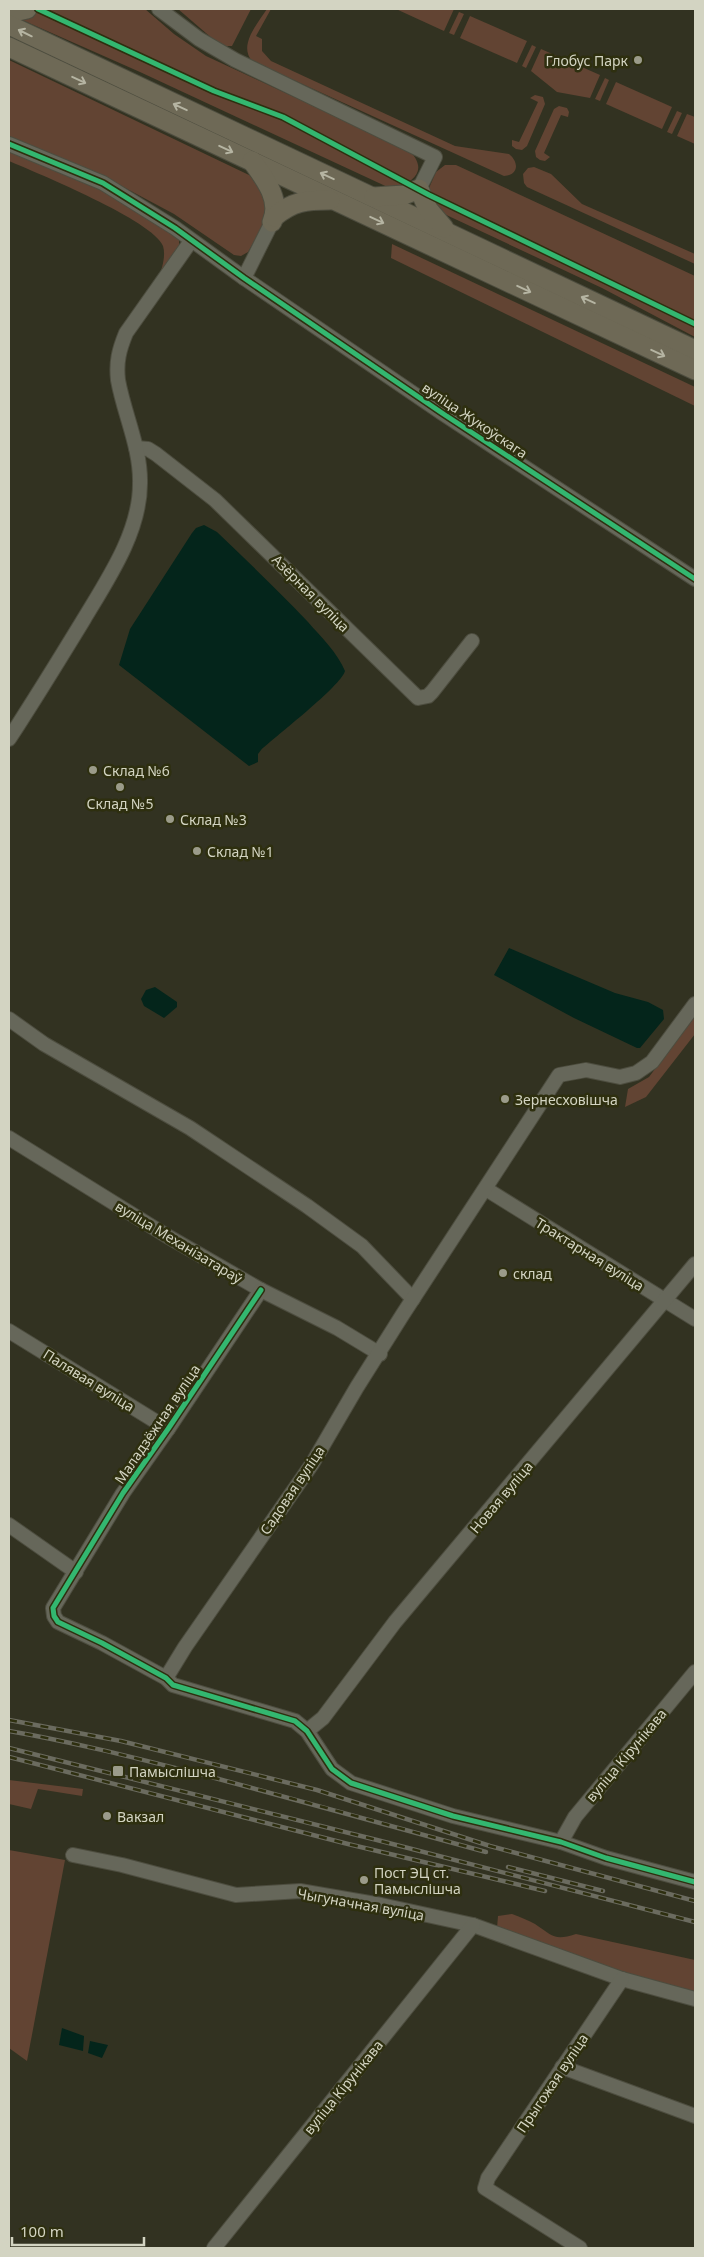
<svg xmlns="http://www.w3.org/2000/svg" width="704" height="2257" viewBox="0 0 704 2257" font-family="'Noto Sans',sans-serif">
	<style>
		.green { fill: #624433 }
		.water { fill: #04251b }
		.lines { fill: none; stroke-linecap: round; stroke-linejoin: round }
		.minor-casing { stroke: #4d4d3f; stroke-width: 16 }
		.highway-casing { stroke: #4d4d3f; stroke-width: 21 }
		.minor { stroke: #66675a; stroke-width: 14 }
		.highway { stroke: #6e6956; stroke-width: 19 }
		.rail-casing { stroke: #6b6b5f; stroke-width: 4.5 }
		.rail { stroke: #2e2f0f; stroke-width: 2.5; stroke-dasharray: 8; stroke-linecap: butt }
		.cycleway-casing { stroke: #2e2f0f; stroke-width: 8 }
		.cycleway { stroke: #33b770; stroke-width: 5 }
		.oneway { stroke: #b5b4a2 }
		.poi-dot { fill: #9b9b8a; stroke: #2e2f0f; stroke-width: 2 }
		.labels { text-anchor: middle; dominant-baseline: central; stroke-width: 5; stroke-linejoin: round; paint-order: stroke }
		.poi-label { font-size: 14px; fill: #d3d4c2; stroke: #2e2f0f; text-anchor: start }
		.street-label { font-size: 14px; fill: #d3d4c2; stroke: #2e2f0f }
	</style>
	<rect width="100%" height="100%" fill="#323221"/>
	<g class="green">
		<path d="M39,9H145L174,34L206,56L410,151C428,171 414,181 394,190L140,72L20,19L32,14Z"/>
		<polygon points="178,9 251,9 232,46 221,46"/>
		<path d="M267,9H271L256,36L262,39V51L271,61L455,146L509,154C519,162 519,175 504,176L252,61C238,45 258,23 267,9Z"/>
		<polygon points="396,9 454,9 444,31"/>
		<polygon points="459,12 464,14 454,35 449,33"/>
		<polygon points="470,16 527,41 517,63 460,38"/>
		<polygon points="532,45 536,47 526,68 522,66"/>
		<polygon points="541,49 600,75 590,98 557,92 531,71"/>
		<polygon points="9,60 249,175 259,182 265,190 268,217 248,252 241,256 234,255 174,214 114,182 9,136"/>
		<polygon points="605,78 609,80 600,101 595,99"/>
		<polygon points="616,82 672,107 662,129 606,104"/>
		<polygon points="535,95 543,97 545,104 527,146 522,150 516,149 512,146 512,140 519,142 538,102 530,98"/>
		<polygon points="559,106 567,108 569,112 568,117 561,115 544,153 550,157 545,161 540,160 536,157 535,151 554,109"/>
		<polygon points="677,111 682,113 672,134 667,132"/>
		<polygon points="687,114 695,117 695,144 677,136"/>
		<path d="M9,149L89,182L129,204L179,239V249L159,277C162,268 166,256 163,246C154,221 37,173 9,161Z"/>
		<polygon points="445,165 456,165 695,276 695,337 602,288 440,212 436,209 429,188 436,172"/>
		<polygon points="534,167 551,174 582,204 695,254 695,264 527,187 524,183 523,174 528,168"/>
		<polygon points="392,244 695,387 695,406 391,258"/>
		<polygon points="695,1016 695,1034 646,1097 625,1107 628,1089 649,1077"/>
		<polygon points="9,1780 83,1789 82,1796 38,1789 31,1809 9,1804"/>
		<polygon points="9,1850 65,1860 27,2061 9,2048"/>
		<path d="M512,1914C520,1917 528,1920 535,1924C553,1936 554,1941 576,1934L695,1960V1994L588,1964L497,1928L498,1916Z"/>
	</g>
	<g class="water">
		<path d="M204,525L217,532C248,562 279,591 308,622C321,637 337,652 345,671C341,686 276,736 261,750L258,754V762L249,766L119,665L130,629L192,533L196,528Z"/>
		<polygon points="509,948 615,993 648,1002 663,1010 664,1019 640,1048 637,1048 574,1018 494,975"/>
		<polygon points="155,987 177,1002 177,1007 164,1018 144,1006 141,999 146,990"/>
		<polygon points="62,2028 84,2036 83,2051 59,2045"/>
		<polygon points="90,2041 108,2045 102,2058 88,2053"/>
	</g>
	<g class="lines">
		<g class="minor-casing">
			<g id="minor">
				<polyline points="159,9 199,39 235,60 435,157 419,189"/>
				<polyline points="9,144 103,183 175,228 244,278 442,413 695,579"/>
				<polyline points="244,278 272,222"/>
				<polyline points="136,448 148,449 156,454 215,500 418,698 428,696 432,692 472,641"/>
				<path d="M9,739C35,699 59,660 84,619C108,579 140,532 140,484C141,448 124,414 118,380C116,362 119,350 126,333L191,241"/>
				<polyline points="9,1019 44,1044 190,1128 307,1206 362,1246 413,1299"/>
				<polyline points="9,1138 167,1236 261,1290 337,1328 380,1354"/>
				<polyline points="486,1189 695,1319"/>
				<polyline points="261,1290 168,1429 123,1493 53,1608 54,1616 58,1622 102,1643 166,1678 173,1685 295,1721 307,1731 332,1769 351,1783 453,1816 561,1842 606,1858 695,1882"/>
				<polyline points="9,1331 168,1429"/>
				<polyline points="9,1525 76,1572"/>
				<polyline points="166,1678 185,1647 312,1464 357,1387 403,1314 559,1075 586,1070 620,1077 636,1073 652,1062 695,1004"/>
				<polyline points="307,1731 323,1718 395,1622 695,1264"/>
				<polyline points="561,1842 575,1817 695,1672"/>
				<polyline points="73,1855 122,1865 236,1895 300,1891 381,1905 473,1925 622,1979 695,1999"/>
				<polyline points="562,2067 695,2116"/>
				<polyline points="214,2248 473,1925"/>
				<polyline points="580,2248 485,2188 488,2178 622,1979"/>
			</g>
		</g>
		<g class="highway-casing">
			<g id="highway">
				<polyline points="9,13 27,9"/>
				<polyline points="9,25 695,350"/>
				<polyline points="9,47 695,370"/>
				<path d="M252,161C264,178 282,200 272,222"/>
				<polyline points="374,197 404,195 419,189 428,209 444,228"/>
				<path d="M274,217C293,201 306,200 330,200"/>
			</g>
		</g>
		<use href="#minor" class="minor"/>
		<use href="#highway" class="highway"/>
		<g class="rail-casing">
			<g id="rail">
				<polyline points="9,1720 121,1741 317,1790 490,1846 695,1901"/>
				<path d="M9,1731C79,1743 147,1761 215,1778C306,1802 396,1827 486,1852"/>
				<polyline points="9,1748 377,1840 695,1922"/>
				<polyline points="9,1757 348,1844 545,1891"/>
				<polyline points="508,1867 603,1891"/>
			</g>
		</g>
		<use href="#rail" class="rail"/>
		<g class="cycleway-casing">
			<g id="cycleway">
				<polyline points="38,9 214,91 283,117 429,195 695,324"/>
				<polyline points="9,144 103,183 175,228 244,278 442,413 695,579"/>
				<polyline points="261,1290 168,1429 123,1493 53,1608 54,1616 58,1622 102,1643 166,1678 173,1685 295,1721 307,1731 332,1769 351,1783 453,1816 561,1842 606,1858 695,1882"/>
			</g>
		</g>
		<use href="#cycleway" class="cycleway"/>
	</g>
	<defs><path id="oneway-shaft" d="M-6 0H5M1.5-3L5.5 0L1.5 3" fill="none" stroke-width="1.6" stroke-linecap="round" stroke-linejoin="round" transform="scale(1.25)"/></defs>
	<g class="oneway">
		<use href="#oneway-shaft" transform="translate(25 33) rotate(-154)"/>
		<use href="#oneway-shaft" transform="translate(79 80) rotate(25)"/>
		<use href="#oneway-shaft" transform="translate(180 107) rotate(-155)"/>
		<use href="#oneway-shaft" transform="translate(226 149) rotate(25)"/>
		<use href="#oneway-shaft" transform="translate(327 176) rotate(-155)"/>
		<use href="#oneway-shaft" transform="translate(377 220) rotate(25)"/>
		<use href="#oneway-shaft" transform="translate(524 289) rotate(25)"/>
		<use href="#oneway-shaft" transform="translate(588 300) rotate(-155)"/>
		<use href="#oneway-shaft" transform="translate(658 353) rotate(25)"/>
	</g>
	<g class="poi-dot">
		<circle cx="638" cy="60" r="5"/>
		<circle cx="93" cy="770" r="5"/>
		<circle cx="120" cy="787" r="5"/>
		<circle cx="170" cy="819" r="5"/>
		<circle cx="197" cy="851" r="5"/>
		<circle cx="505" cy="1099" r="5"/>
		<circle cx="503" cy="1273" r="5"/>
		<rect x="112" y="1765" width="12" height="12" rx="2.5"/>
		<circle cx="107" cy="1816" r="5"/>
		<circle cx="364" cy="1880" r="5"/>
	</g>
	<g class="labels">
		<g class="poi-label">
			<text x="628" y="60" text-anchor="end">Глобус Парк</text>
			<text x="103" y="770">Склад №6</text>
			<text x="120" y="803" text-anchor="middle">Склад №5</text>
			<text x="180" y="819">Склад №3</text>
			<text x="207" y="851">Склад №1</text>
			<text x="515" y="1099">Зернесховішча</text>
			<text x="513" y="1273">склад</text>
			<text x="129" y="1771">Памыслішча</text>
			<text x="117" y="1816">Вакзал</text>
			<text x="374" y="1872">Пост ЭЦ ст.<tspan x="374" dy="16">Памыслішча</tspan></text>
		</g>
		<g class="street-label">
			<text transform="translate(475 420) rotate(34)">вуліца Жукоўскага</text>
			<text transform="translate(311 593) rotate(45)">Азёрная вуліца</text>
			<text transform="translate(179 1242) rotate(31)">вуліца Механізатараў</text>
			<text transform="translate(590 1254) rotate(32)">Трактарная вуліца</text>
			<text transform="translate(89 1380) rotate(32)">Палявая вуліца</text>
			<text transform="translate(157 1424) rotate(-56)">Маладзёжная вуліца</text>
			<text transform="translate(292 1490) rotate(-56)">Садовая вуліца</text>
			<text transform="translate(501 1497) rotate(-50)">Новая вуліца</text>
			<text transform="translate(626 1755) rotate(-50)">вуліца Кірунікава</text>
			<text transform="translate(361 1904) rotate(10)">Чыгуначная вуліца</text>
			<text transform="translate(552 2083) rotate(-56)">Прыгожая вуліца</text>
			<text transform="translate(343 2087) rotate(-51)">вуліца Кірунікава</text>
		</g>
	</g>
	<rect width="704" height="2257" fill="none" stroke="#d3d4c2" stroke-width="20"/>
	<path d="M12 2237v8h132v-8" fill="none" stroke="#d3d4c2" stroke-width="2.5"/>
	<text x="20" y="2237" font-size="15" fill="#d3d4c2" stroke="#2e2f0f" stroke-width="4" paint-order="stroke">100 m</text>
</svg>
